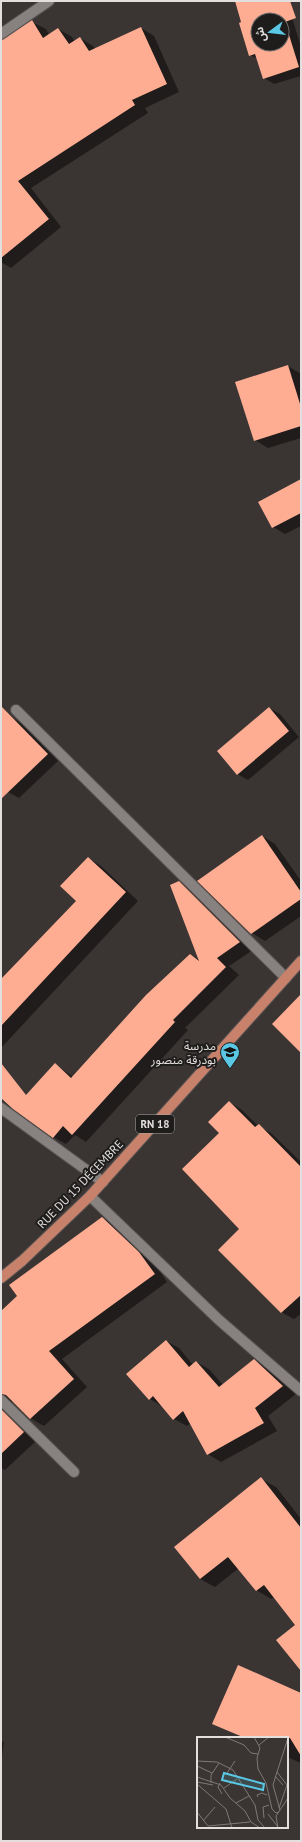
<svg xmlns="http://www.w3.org/2000/svg" width="302" height="1842" viewBox="0 0 302 1842" font-family="'PT Sans','Noto Sans Arabic',sans-serif">
	<style>
		.shadow { fill: #0007; fill-rule: evenodd }
		.building { fill: #fead93; fill-rule: evenodd }
		.lines { fill: none; stroke-linecap: round; stroke-linejoin: round }
		.minor-casing { stroke: #575352; stroke-width: 12 }
		.primary-casing { stroke: #575352; stroke-width: 12 }
		.minor { stroke: #87817f; stroke-width: 10 }
		.primary { stroke: #c8816a; stroke-width: 10 }
		.labels { text-anchor: middle; dominant-baseline: central; stroke-width: 4; stroke-linejoin: round; paint-order: stroke }
		.shield { fill: #1f1d1c; stroke: #a8a5a4; stroke-width: 1 }
		.shield-label { font-size: 11px; font-weight: bold; fill: #e2dfde }
		.poi-label { font-size: 12px; fill: #e2dfde; stroke: #1f1d1c; text-anchor: end }
		.street-label { font-size: 12px; fill: #e2dfde; stroke: #1f1d1c }
		.inset-road { fill: none; stroke: #7d7977; stroke-width: 1 }
		.view { fill: #5ac8e5; fill-opacity: 0.15; stroke: #5ac8e5; stroke-width: 2 }
		.inset-edge { fill: none; stroke: #e2dfde; stroke-width: 2 }
	</style>
	<rect width="100%" height="100%" fill="#3a3533"/>
	<g class="shadow">
		<path d="M236,1H287L301,47V76L274,84L264,78L258,59L250,55ZM258,20H282V44H258Z"/>
		<polygon points="32,22 46,29 49,35 58,29 72,37 75,42 80,38 93,46 95,49 141,28 154,36 179,92 145,108 148,113 31,188 61,227 11,268 1,262 1,41"/>
		<polygon points="288,366 301,374 301,438 268,448 255,440"/>
		<polygon points="301,480 301,526 285,534 273,527"/>
		<polygon points="269,708 280,714 299,737 248,780 237,774"/>
		<polygon points="11,717 22,724 58,761 19,798 8,792 1,784 1,727"/>
		<polygon points="262,836 275,844 301,881 301,916 265,941 252,933"/>
		<polygon points="88,858 101,866 138,901 1,1048 1,982 78,901"/>
		<polygon points="179,882 193,890 253,950 229,966 239,975 185,1028 188,1030 86,1142 75,1135 66,1144 53,1137 55,1064 73,1077 191,955 199,960"/>
		<polygon points="229,1102 242,1110 258,1126 271,1133 301,1162 301,1314 294,1319 281,1312 241,1229 220,1133"/>
		<polygon points="102,1218 116,1226 153,1261 167,1282 62,1359 87,1387 44,1426 30,1418 13,1402 10,1402 37,1440 5,1470 1,1468 1,1312"/>
		<polygon points="166,1341 179,1348 193,1365 196,1362 209,1369 223,1385 254,1360 267,1367 296,1394 268,1416 277,1431 221,1462 208,1454 191,1423 187,1426 174,1419 163,1407 150,1399"/>
		<polygon points="261,1479 276,1487 301,1519 301,1669 297,1625 274,1597 271,1599 256,1590 239,1568 215,1587 200,1579"/>
		<polygon points="301,1694 301,1763 287,1757 287,1738 243,1738 214,1723"/>
		<polygon points="1,1741 4,1742 1,1763"/>
	</g>
	<g class="building">
		<path d="M235,1H290L296,18L285,22L299,67L263,79L255,54L249,56L239,23L241,22ZM258,20H282V44H258Z"/>
		<polygon points="32,20 43,38 58,28 69,44 80,37 89,51 141,27 167,84 132,100 135,105 18,181 49,219 1,258 1,40"/>
		<polygon points="288,365 301,407 301,426 254,441 235,382"/>
		<polygon points="301,479 301,513 272,528 258,502"/>
		<polygon points="1,706 48,754 1,799"/>
		<polygon points="269,707 289,731 237,775 217,751"/>
		<polygon points="262,835 301,892 301,899 251,934 197,881"/>
		<polygon points="88,857 126,892 1,1026 1,979 76,901 60,886"/>
		<polygon points="179,881 240,942 217,958 226,967 173,1020 175,1022 72,1135 63,1126 53,1138 13,1109 1,1098 1,1063 26,1095 55,1063 71,1078 146,995 190,954 199,961 170,885"/>
		<polygon points="301,994 301,1053 272,1024"/>
		<polygon points="229,1101 255,1127 259,1124 301,1167 301,1295 281,1313 218,1250 239,1229 182,1169 219,1133 208,1122"/>
		<polygon points="102,1217 139,1252 155,1274 49,1351 74,1379 30,1419 6,1395 1,1394 1,1311 17,1296 9,1285"/>
		<polygon points="166,1340 189,1367 196,1361 219,1387 254,1359 283,1386 255,1408 264,1423 207,1455 183,1411 173,1420 153,1396 149,1400 126,1374"/>
		<polygon points="1,1409 24,1432 1,1454"/>
		<polygon points="261,1477 301,1528 301,1671 276,1640 295,1625 264,1585 256,1591 228,1557 200,1579 174,1547"/>
		<polygon points="238,1665 301,1693 301,1756 290,1738 245,1738 212,1724"/>
	</g>
	<g class="lines">
		<g class="minor-casing">
			<g id="minor">
				<polyline points="1,34 49,1"/>
				<polyline points="16,710 286,978"/>
				<polyline points="1,1108 103,1182"/>
				<polyline points="90,1196 219,1320 301,1391"/>
				<polyline points="1,1400 74,1472"/>
			</g>
		</g>
		<g class="primary-casing">
			<polyline id="primary" points="1,1278 22,1261 90,1196 301,961"/>
		</g>
		<use href="#minor" class="minor"/>
		<use href="#primary" class="primary"/>
	</g>
	<defs>
		<g id="school-pin" transform="scale(1)"><path d="M0 17L-7.5 6A9.5 9.5 0 1 1 7.5 6Z" fill="#5ac8e5" stroke="#1f1d1c"/><path d="M0-5L7-2L0 1L-7-2ZM-4 1L0 2.5L4 1V4Q0 6-4 4Z" fill="#111"/></g>
	</defs>
	<g fill-rule="evenodd">
		<use href="#school-pin" x="230" y="1052"/>
	</g>
	<g class="labels">
		<rect class="shield" x="136" y="1115" width="38" height="18" rx="3"/>
		<g class="shield-label">
			<text x="155" y="1124">RN 18</text>
		</g>
		<g class="poi-label">
			<text x="216" y="1045">مدرسة<tspan x="216" dy="14">بودرقة منصور</tspan></text>
		</g>
		<g class="street-label">
			<text transform="translate(80 1184) rotate(-46)">RUE DU 15 DÉCEMBRE</text>
		</g>
	</g>
	<g transform="translate(197 1737)">
		<rect width="91" height="91" fill="#3a3533"/>
		<path class="inset-road" d="M28,0L47,8L54,16L61,17M57,0L63,11L60,21L61,32L69,46L75,72L79,76L82,75M62,8L72,0M0,24L20,25L36,33L58,68L61,83L68,91M0,29L15,36M80,35L76,48L83,73M30,36L38,24M78,39L86,48M0,40L24,48L33,61L48,74L54,85L63,91M0,45L16,48M14,46V38L22,26M23,46L21,50L25,57M0,47L29,72L35,91M27,51L40,42M61,60L60,58L65,56L70,58M39,66L52,59M82,71L90,48L80,35L91,1M0,75L11,89L53,85M71,77L81,90M67,81L66,70L72,68M6,84L18,70M81,91L79,79L91,61"/>
		<path class="view" d="M27,36L67,47L66,53L25,43Z"/>
		<rect width="91" height="91" class="inset-edge"/>
	</g>
	<rect width="302" height="1842" fill="none" stroke="#e2dfde" stroke-width="4"/>
	<g transform="translate(270 32) rotate(255)"><circle r="19" fill="#1f1d1c" stroke="#6d6b6a"/>
	<path d="M0-3L7 15L0 10L-7 15Z" fill="#5ac8e5"/>
	<text y="-6" font-size="11" font-weight="bold" text-anchor="middle" fill="#e2dfde">ش</text>
	</g>
</svg>
